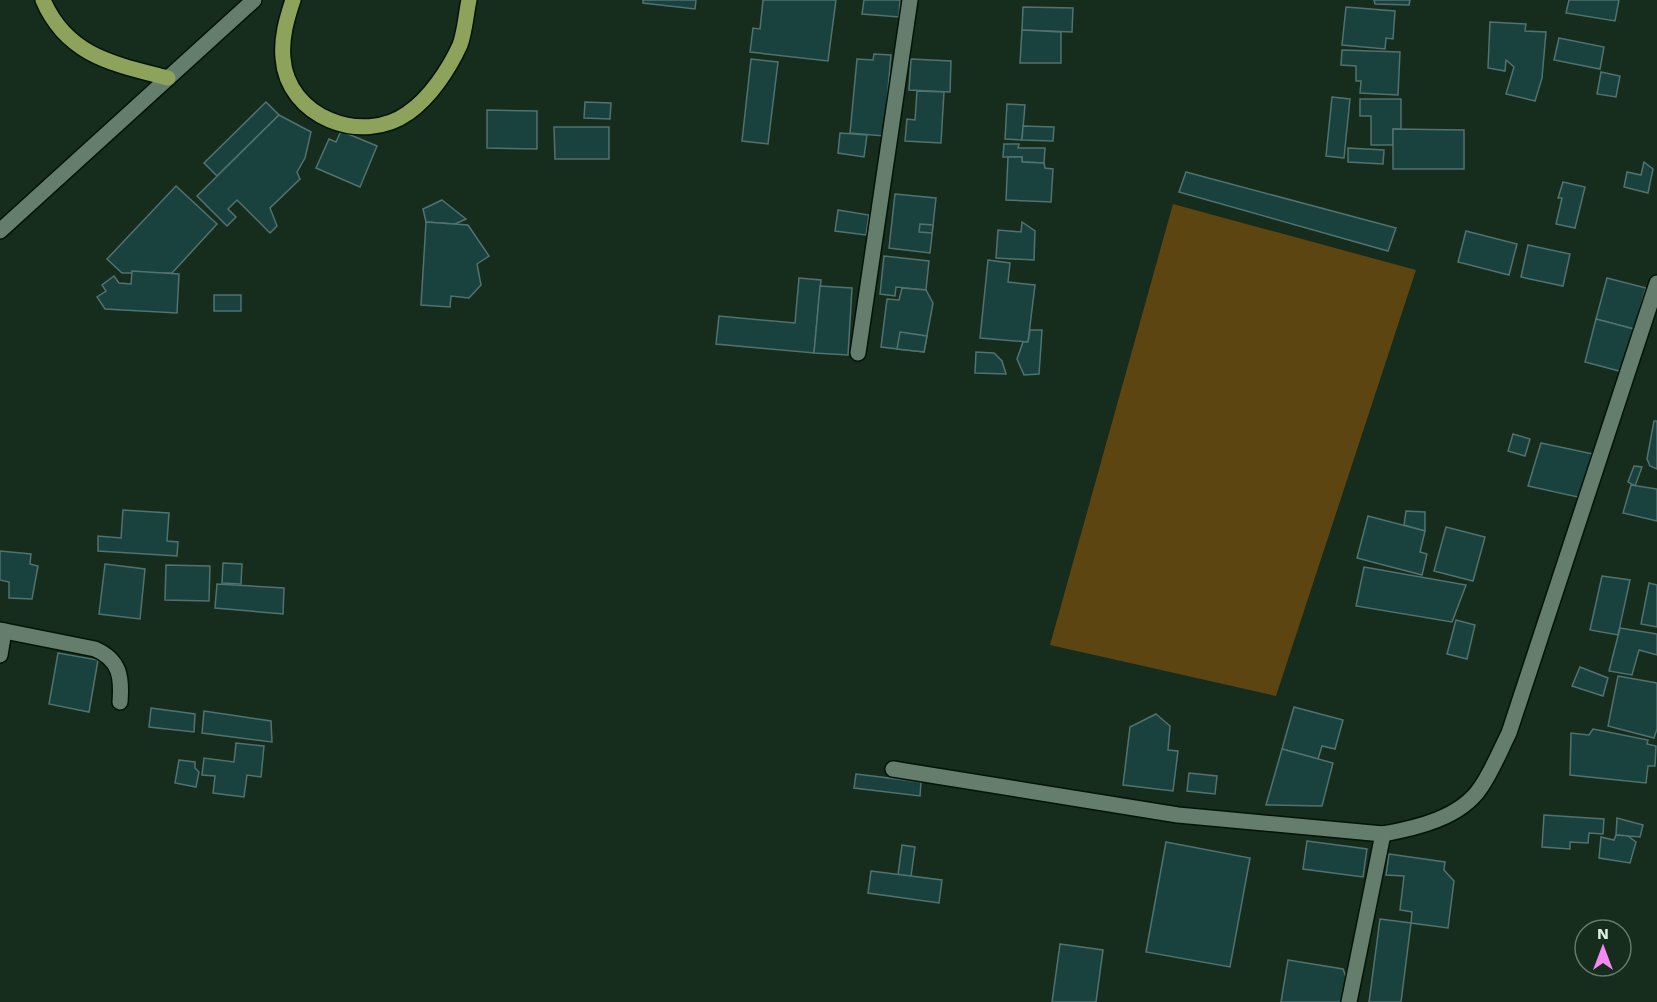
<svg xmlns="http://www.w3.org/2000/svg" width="1657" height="1002" viewBox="0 0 1657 1002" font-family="'Work Sans',sans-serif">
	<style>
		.pitch { fill: #5c4510 }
		.building { fill: #19423e; stroke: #51726f; stroke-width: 1.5 }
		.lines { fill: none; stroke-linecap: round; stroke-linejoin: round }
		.minor-casing { stroke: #021407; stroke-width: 18 }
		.secondary-casing { stroke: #021407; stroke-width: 18 }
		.primary-casing { stroke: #021407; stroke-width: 18 }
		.minor { stroke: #657d6c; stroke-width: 15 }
		.secondary { stroke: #657d6c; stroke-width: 15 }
		.primary { stroke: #8da35c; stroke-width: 15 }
	</style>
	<rect width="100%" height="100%" fill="#162c1d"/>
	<polygon class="pitch" points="1173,204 1416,270 1276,696 1050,645"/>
	<g class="building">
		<polygon points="643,0 696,0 695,9 643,3"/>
		<polygon points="763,0 836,0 828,61 750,52 753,28 760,29"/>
		<polygon points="864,0 900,0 899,17 862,14"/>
		<polygon points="1374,0 1410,0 1409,5 1375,4"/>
		<polygon points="1569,0 1619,0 1615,21 1566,13"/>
		<polygon points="1023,7 1073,8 1072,32 1022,30"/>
		<polygon points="1346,7 1395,11 1393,39 1386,38 1385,49 1342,45"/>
		<polygon points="1490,22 1526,24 1525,31 1546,32 1542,78 1535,101 1506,94 1514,67 1506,60 1505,71 1488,68"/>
		<polygon points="1022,30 1061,32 1061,63 1020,63"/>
		<polygon points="1559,38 1604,47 1600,69 1554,60"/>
		<polygon points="1342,50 1400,52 1398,95 1360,93 1361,81 1356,81 1356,66 1341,65"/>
		<polygon points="874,54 891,55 884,136 850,133 857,59 873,60"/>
		<polygon points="751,59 778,62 768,144 742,141"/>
		<polygon points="911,59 951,61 950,92 909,90"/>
		<polygon points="1601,72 1620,76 1616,97 1597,94"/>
		<polygon points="917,91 944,92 941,143 905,141 907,119 915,120"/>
		<polygon points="1332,97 1350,99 1344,158 1326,156"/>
		<polygon points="1360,99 1401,99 1401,129 1393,129 1393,145 1371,145 1371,116 1360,116"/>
		<polygon points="266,102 279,115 217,176 204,163"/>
		<polygon points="585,102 611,103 610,119 584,118"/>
		<polygon points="1007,104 1025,105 1022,140 1005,139"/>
		<polygon points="487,110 537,111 537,149 487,148"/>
		<polygon points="279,115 311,132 305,158 297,172 300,179 270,208 277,226 270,233 237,200 228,209 236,217 227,226 197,196"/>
		<polygon points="1023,126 1054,127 1053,141 1022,140"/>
		<polygon points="554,127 609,127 609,159 555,159"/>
		<polygon points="1393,129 1464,130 1464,169 1393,169"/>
		<polygon points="341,131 377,146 360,187 316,168 329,139 336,142"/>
		<polygon points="840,133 867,135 864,157 838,153"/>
		<polygon points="1004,144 1019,144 1018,148 1045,148 1044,163 1022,162 1022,157 1003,157"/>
		<polygon points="1348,148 1384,150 1383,164 1348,162"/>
		<polygon points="1008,157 1022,157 1022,162 1044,163 1045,168 1053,169 1051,202 1006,200"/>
		<polygon points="1644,162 1653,169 1648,193 1624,187 1627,172 1641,175"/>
		<polygon points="1186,172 1396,228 1388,251 1179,192"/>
		<polygon points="1563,182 1585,187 1575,228 1556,224 1562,198 1558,198"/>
		<polygon points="176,186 217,224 172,273 122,273 107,259"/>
		<polygon points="895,194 936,198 930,253 889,248"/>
		<polygon points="442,200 466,219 455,224 426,222 423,209"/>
		<polygon points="838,210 869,215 866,235 835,231"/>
		<polygon points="426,222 468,225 489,256 477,264 481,285 469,298 451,296 450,307 421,305"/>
		<polygon points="1022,222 1035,231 1034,260 996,258 998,230 1021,232"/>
		<polygon points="920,224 933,225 932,233 919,232"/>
		<polygon points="1466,231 1517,244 1509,275 1458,262"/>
		<polygon points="1528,245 1570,254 1563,286 1521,277"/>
		<polygon points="884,256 929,261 926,290 896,287 895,296 880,294"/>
		<polygon points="988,260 1010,263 1008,282 1035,285 1028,342 980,338"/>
		<polygon points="132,271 179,274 177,313 105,309 97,297 106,291 102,285 114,276 119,283 131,284"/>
		<polygon points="799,278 821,280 814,353 716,344 719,316 795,323"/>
		<polygon points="1607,278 1646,288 1634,329 1596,319"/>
		<polygon points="820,286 852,288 848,355 814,353"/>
		<polygon points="902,288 926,290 933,303 924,352 881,347 887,299 899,300"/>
		<rect x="214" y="295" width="27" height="16"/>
		<polygon points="1596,319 1634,329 1623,372 1585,362"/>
		<polygon points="1030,330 1042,330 1039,374 1024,375 1017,359 1023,342 1028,342"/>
		<polygon points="900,332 927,336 924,352 897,349"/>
		<polygon points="976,352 994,353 1002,361 1006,374 975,373"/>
		<polygon points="1654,421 1657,421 1657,469 1650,466 1647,459"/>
		<polygon points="1513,434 1530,439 1525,456 1508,451"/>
		<polygon points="1541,443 1598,455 1582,498 1528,486"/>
		<polygon points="1634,466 1642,467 1635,486 1628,482"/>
		<polygon points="1631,485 1657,489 1657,521 1623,513"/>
		<polygon points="123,510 169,513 167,541 178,542 177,556 98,551 98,536 121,538"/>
		<polygon points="1406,511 1425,512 1425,531 1404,525"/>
		<polygon points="1368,516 1425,531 1420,552 1427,554 1422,575 1357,558"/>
		<polygon points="1446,527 1485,537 1473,581 1434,571"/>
		<polygon points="0,551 31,554 30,564 38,566 32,599 9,598 9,582 0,580"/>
		<polygon points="223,563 242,564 241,584 222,583"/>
		<polygon points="105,564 145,569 140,619 99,614"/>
		<polygon points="166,565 210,566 209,601 165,600"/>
		<polygon points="1364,567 1466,585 1452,622 1356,606"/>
		<polygon points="1602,576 1630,580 1618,635 1590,630"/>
		<polygon points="1649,583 1657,585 1657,627 1641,624"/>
		<polygon points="217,584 284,588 283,614 215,608"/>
		<polygon points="1456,620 1475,625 1467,659 1447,654"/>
		<polygon points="1620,628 1657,634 1657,655 1639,650 1632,675 1609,671"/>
		<polygon points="58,653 98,660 89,712 49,704"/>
		<polygon points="1580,667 1608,678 1603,696 1572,686"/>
		<polygon points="1618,676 1657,683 1657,729 1654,738 1608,726"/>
		<polygon points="1294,707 1343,720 1335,749 1322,746 1318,759 1282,749"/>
		<polygon points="151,708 195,714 194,732 149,727"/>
		<polygon points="204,711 271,721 272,742 202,733"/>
		<polygon points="1156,714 1170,726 1168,750 1178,751 1173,791 1123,785 1130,727"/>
		<polygon points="1593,729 1648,740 1647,744 1656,746 1655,766 1648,766 1646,783 1570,775 1571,733 1589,735"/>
		<polygon points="236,743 264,746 261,777 247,775 244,797 213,793 215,776 202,775 204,758 234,762"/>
		<polygon points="1282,749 1333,763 1322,806 1266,805"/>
		<polygon points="179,760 195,762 195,768 199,772 196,787 175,783"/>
		<polygon points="1189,773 1217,776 1215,794 1187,791"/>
		<polygon points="856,774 921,782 920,796 854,788"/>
		<polygon points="1544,815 1604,819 1603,834 1589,833 1588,843 1570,842 1570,849 1542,847"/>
		<polygon points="1617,818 1643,825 1640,837 1616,835"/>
		<polygon points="1616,835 1628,836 1636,842 1630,863 1599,858 1601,837 1614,840"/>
		<polygon points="1307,841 1367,849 1363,877 1303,869"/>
		<polygon points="1166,842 1250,858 1230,967 1146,952"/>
		<polygon points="902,845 915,847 911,876 898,875"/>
		<polygon points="1389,854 1445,862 1444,870 1454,881 1448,928 1411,923 1412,912 1400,910 1404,876 1386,875"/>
		<polygon points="871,871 942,880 939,903 868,893"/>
		<polygon points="1380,919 1411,923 1401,1002 1369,1002"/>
		<polygon points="1060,944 1103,950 1096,1002 1052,1002"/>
		<polygon points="1288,960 1343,969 1348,982 1345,1002 1281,1002"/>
	</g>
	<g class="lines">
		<g class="minor-casing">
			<g id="minor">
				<polyline points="858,353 910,0"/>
				<path d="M0,630L95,649C120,660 122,677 120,702"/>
				<polyline points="0,655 4,631"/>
				<path d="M893,769L1178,815L1383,834C1416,828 1461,818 1481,787C1492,771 1500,751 1509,733L1657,283"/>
				<polyline points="1349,1002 1383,834"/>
			</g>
		</g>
		<g class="secondary-casing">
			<polyline id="secondary" points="0,231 254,0"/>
		</g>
		<g class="primary-casing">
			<g id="primary">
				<path d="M43,0C67,56 114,64 168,78"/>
				<path d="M293,0C287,18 281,38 283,58C287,117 362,146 408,113C430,98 449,69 460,45C465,31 466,14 469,0"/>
			</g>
		</g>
		<use href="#minor" class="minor"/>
		<use href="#secondary" class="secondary"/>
		<use href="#primary" class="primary"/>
	</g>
	<g transform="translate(1603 948)"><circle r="28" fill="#162c1d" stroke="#66786b" stroke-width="1.5"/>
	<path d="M0-4.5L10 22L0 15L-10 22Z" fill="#f38af2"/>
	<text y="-9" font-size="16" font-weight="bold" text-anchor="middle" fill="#deebe1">N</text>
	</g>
</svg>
